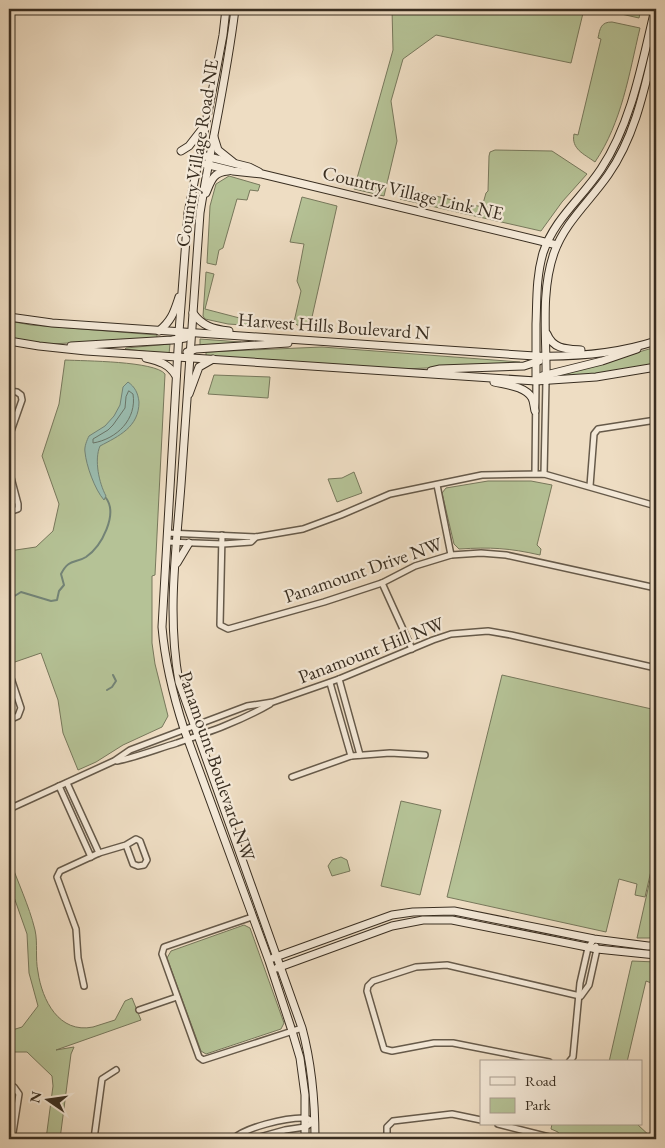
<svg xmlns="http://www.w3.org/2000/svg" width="665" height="1148" viewBox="0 0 665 1148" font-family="'EB Garamond',serif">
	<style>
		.green { fill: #b5c296; stroke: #77785c }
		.water { fill: #9abcaf; stroke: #738376 }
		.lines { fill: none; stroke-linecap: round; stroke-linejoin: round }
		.shore { stroke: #6a7568; stroke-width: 1 }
		.stream { stroke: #738376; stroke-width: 2 }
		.street-casing { stroke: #665a4a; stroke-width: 8 }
		.secondary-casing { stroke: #392e21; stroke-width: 9 }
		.street { stroke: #f4e9d8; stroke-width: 5 }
		.secondary { stroke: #f4e9d8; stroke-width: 7 }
		.labels { text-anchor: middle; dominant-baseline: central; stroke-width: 4.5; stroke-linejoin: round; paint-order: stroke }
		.street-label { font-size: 19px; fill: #392e21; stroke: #f4e9d8 }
	</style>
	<rect width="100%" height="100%" fill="#eeddc3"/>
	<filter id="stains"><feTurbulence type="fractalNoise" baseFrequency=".004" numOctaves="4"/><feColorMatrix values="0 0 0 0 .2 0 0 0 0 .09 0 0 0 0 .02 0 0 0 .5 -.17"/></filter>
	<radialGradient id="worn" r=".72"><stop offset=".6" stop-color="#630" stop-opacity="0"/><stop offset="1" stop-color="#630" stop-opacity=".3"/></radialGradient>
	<g class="green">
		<polygon points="392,9 584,9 571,63 436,35 403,59 391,101 397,141 384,196 354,189 393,50"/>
		<polygon points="599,9 641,9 639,18"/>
		<path d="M612,22L640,28C629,74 622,122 595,162C584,154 571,149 574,134L578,135L601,39L598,38C600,28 601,22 612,22Z"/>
		<polygon points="495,150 552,151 587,174 562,202 541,231 400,199 402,188 482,207 486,193 488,191 489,156 490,152"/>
		<polygon points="229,176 260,185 258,191 250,190 247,200 237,199 223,248 219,250 216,265 207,263 210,206 216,184"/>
		<polygon points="302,197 337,206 310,326 297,325 294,322 301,291 297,281 304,244 290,242"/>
		<polygon points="206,272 214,274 205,309 274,327 228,324 205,319 203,316"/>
		<polygon points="9,321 31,325 157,335 157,338 51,344 9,338"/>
		<polygon points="200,339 241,342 241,343 200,346"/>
		<polygon points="170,344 169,354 125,349 126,348"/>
		<polygon points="322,347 520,362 520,364 403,369 206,356 206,352"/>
		<polygon points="656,347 656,364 634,370 560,378 560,375"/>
		<path d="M65,360C84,361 155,361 165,374L155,575L152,576V643L155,664L168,716L162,727L123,745L96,762L78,770L63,733L58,700L41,653L12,663L9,656V551L36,547L53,531L59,504L42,456L59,404Z"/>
		<polygon points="214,375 270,377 268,398 208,394"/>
		<polygon points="354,472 362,493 337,502 328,479 342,478"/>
		<path d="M488,481H531L552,485L537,545L541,549L540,555C509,548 491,547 459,549L454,544L442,493L446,488Z"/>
		<polygon points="502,675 656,710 656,849 645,897 635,895 637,884 619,879 606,932 447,897"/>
		<polygon points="401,801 441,810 420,895 381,886"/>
		<polygon points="656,853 656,938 637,938"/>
		<path d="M9,857C17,881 29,905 35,930C38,943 35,958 38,972C42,1000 59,1034 93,1027C100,1025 108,1022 115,1020L125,1001L132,998L141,1020L56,1050L74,1047L71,1054L60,1139H46L53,1086L52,1076L27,1052H9V1031L22,1027L38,1006L29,973L27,934L9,883Z"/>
		<polygon points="341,857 347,860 350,871 332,876 328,866 332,860"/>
		<polygon points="244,925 250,928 284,1023 281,1029 206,1054 201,1051 167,958 171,951"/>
		<polygon points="632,961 656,962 656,987 654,984 646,981 627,1062 609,1062"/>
		<polygon points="552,1124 637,1124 653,1139 561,1139 558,1132 551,1129"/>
	</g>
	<path class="water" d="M128,382C135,387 138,393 139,402C139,427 119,436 100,446C94,460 99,483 106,496L104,500C95,490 86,465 85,452C84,447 87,440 89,436L105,426L114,416L120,405L123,387Z"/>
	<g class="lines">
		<path class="shore" d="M129,391L133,394C137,419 117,439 93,443V439L108,430L113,425L125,408L126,397Z"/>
		<g class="stream">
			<path d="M9,594L13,597L21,592L51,601L57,600L59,591L64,585L61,574C69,558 75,564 86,557C102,546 118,514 106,498"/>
			<polyline points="107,690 112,687 116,681 113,675"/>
		</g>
		<g class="street-casing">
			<g id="street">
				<polyline points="9,391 17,392 21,395 22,400 9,437"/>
				<polyline points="9,470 18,504 18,509 9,512"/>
				<polyline points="535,473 536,381"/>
				<polyline points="544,474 546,381"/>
				<polyline points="437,485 451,555"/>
				<polyline points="590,486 594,434 598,429 656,420"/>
				<polyline points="167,533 256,537 303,529 341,515 390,494 482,475 544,474 656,506"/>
				<polyline points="222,535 220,625 228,629 324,602 382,583 415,566 451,555 481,553 506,555 656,588"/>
				<polyline points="167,542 223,544 251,542 256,537"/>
				<polyline points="382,583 412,649"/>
				<polyline points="9,672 21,708 18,716 9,720"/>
				<polyline points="339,679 360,755"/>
				<polyline points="330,683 351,756"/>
				<path d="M117,761C137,757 157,749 177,743C209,732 241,721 270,704"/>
				<polyline points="292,777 351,756 390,753 425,755"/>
				<polyline points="67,783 99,853"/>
				<polyline points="59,786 91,857"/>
				<polyline points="9,809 114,761 130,750 247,706 273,702 339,679 433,640 451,634 488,631 511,635 656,668"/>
				<polyline points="252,917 164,947 162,954 199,1057 203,1060 302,1028"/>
				<polyline points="84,986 78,958 76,929 57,877 60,871 99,853 126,845 136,839 140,841 147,860 144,865 138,866 133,864 126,845"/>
				<polyline points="581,996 589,985 597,949 596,946"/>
				<polyline points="139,1010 177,997"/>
				<polyline points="549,1062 453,1043 434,1043 392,1051 384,1049 367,991 368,986 373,981 416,967 447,965 580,996"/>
				<polyline points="569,1062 573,1057 580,983 588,948 594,939"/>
				<polyline points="9,1087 14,1087 19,1094 12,1139"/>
				<polyline points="498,1124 549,1137 552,1139"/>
				<polyline points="94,1139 102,1079 116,1070"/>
				<path d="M233,1139C246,1127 285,1118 303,1118C307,1118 311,1120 314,1122"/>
				<polyline points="253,1139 285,1130 305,1127 314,1122"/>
				<polyline points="387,1139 387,1127 393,1121 452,1114 481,1120"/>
			</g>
		</g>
		<g class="secondary-casing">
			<g id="secondary">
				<path d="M226,9L223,35L216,72L188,213L179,332L162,627C165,662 173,695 184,729L269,961L292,1031L300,1058L305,1095V1139"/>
				<path d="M235,9C227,77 211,144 200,213C193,303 188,394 181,485C176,552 167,615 179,682L302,1028C312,1065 315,1101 315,1139"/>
				<polyline points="214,137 218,150 233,162"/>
				<polyline points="181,151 189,146 203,128"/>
				<polyline points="205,156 249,167 259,172"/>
				<polyline points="205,164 233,171 262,174 557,245"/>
				<path d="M206,193C211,181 213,172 228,171"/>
				<path d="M193,313C202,326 213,329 229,331"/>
				<path d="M9,317L52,323L535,356C575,357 619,353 656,341"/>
				<path d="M159,331C172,320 174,312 179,297"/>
				<path d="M547,334C553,349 566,349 581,350"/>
				<polyline points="9,341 39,346 86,351 536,381 596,377 656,367"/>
				<polyline points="71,346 172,340 185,338 191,333"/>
				<polyline points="187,352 196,349 288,343"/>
				<path d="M146,358C159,361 169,364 176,376"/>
				<polyline points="431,371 440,369 524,366 539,361"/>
				<polyline points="542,376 602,361 637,349"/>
				<path d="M536,381C536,362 536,343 536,324C537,300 536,277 543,253C554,219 582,198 601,169C632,122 642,63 655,9"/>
				<path d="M546,381C547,339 540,293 554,253C565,222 590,201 608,175C636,135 645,86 656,40"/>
				<path d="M494,382C506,385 525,386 532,398C534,402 534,407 535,411"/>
				<polyline points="189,394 199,367 213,359"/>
				<polyline points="177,563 189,543"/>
				<polyline points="273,958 392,915 413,912 454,911 594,939 648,946 656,946"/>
				<polyline points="277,968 392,926 423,920 452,920 597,949 656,955"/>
			</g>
		</g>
		<use href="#street" class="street"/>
		<use href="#secondary" class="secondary"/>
	</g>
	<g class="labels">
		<g class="street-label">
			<text transform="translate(197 153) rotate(-81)">Country Village Road NE</text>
			<text transform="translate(413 193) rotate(13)">Country Village Link NE</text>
			<text transform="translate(334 326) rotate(4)">Harvest Hills Boulevard N</text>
			<text transform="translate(363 570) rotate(-19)">Panamount Drive NW</text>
			<text transform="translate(371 650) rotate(-21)">Panamount Hill NW</text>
			<text transform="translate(217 766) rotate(71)">Panamount Boulevard NW</text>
		</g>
	</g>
	<rect width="665" height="1148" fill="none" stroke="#eeddc3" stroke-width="30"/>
	<rect x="10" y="10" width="645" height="1128" fill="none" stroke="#392e21" stroke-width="2.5"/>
	<rect x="15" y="15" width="635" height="1118" fill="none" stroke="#392e21"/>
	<rect x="480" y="1060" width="162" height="65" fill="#f4e9d8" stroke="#a99e8f"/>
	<rect x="490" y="1077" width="25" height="8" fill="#f4e9d8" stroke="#a99e8f"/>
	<text x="525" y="1086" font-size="15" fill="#392e21">Road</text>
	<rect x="490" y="1098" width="25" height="15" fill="#b5c296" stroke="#a99e8f"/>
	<text x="525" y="1110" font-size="15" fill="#392e21">Park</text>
	<g transform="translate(48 1100) rotate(283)" stroke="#f4e9d8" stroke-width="4" paint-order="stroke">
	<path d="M0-4L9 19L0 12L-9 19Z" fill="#392e21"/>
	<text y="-8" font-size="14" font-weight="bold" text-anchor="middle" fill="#392e21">N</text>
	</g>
	<rect width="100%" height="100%" filter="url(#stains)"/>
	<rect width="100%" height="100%" fill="url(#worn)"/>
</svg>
